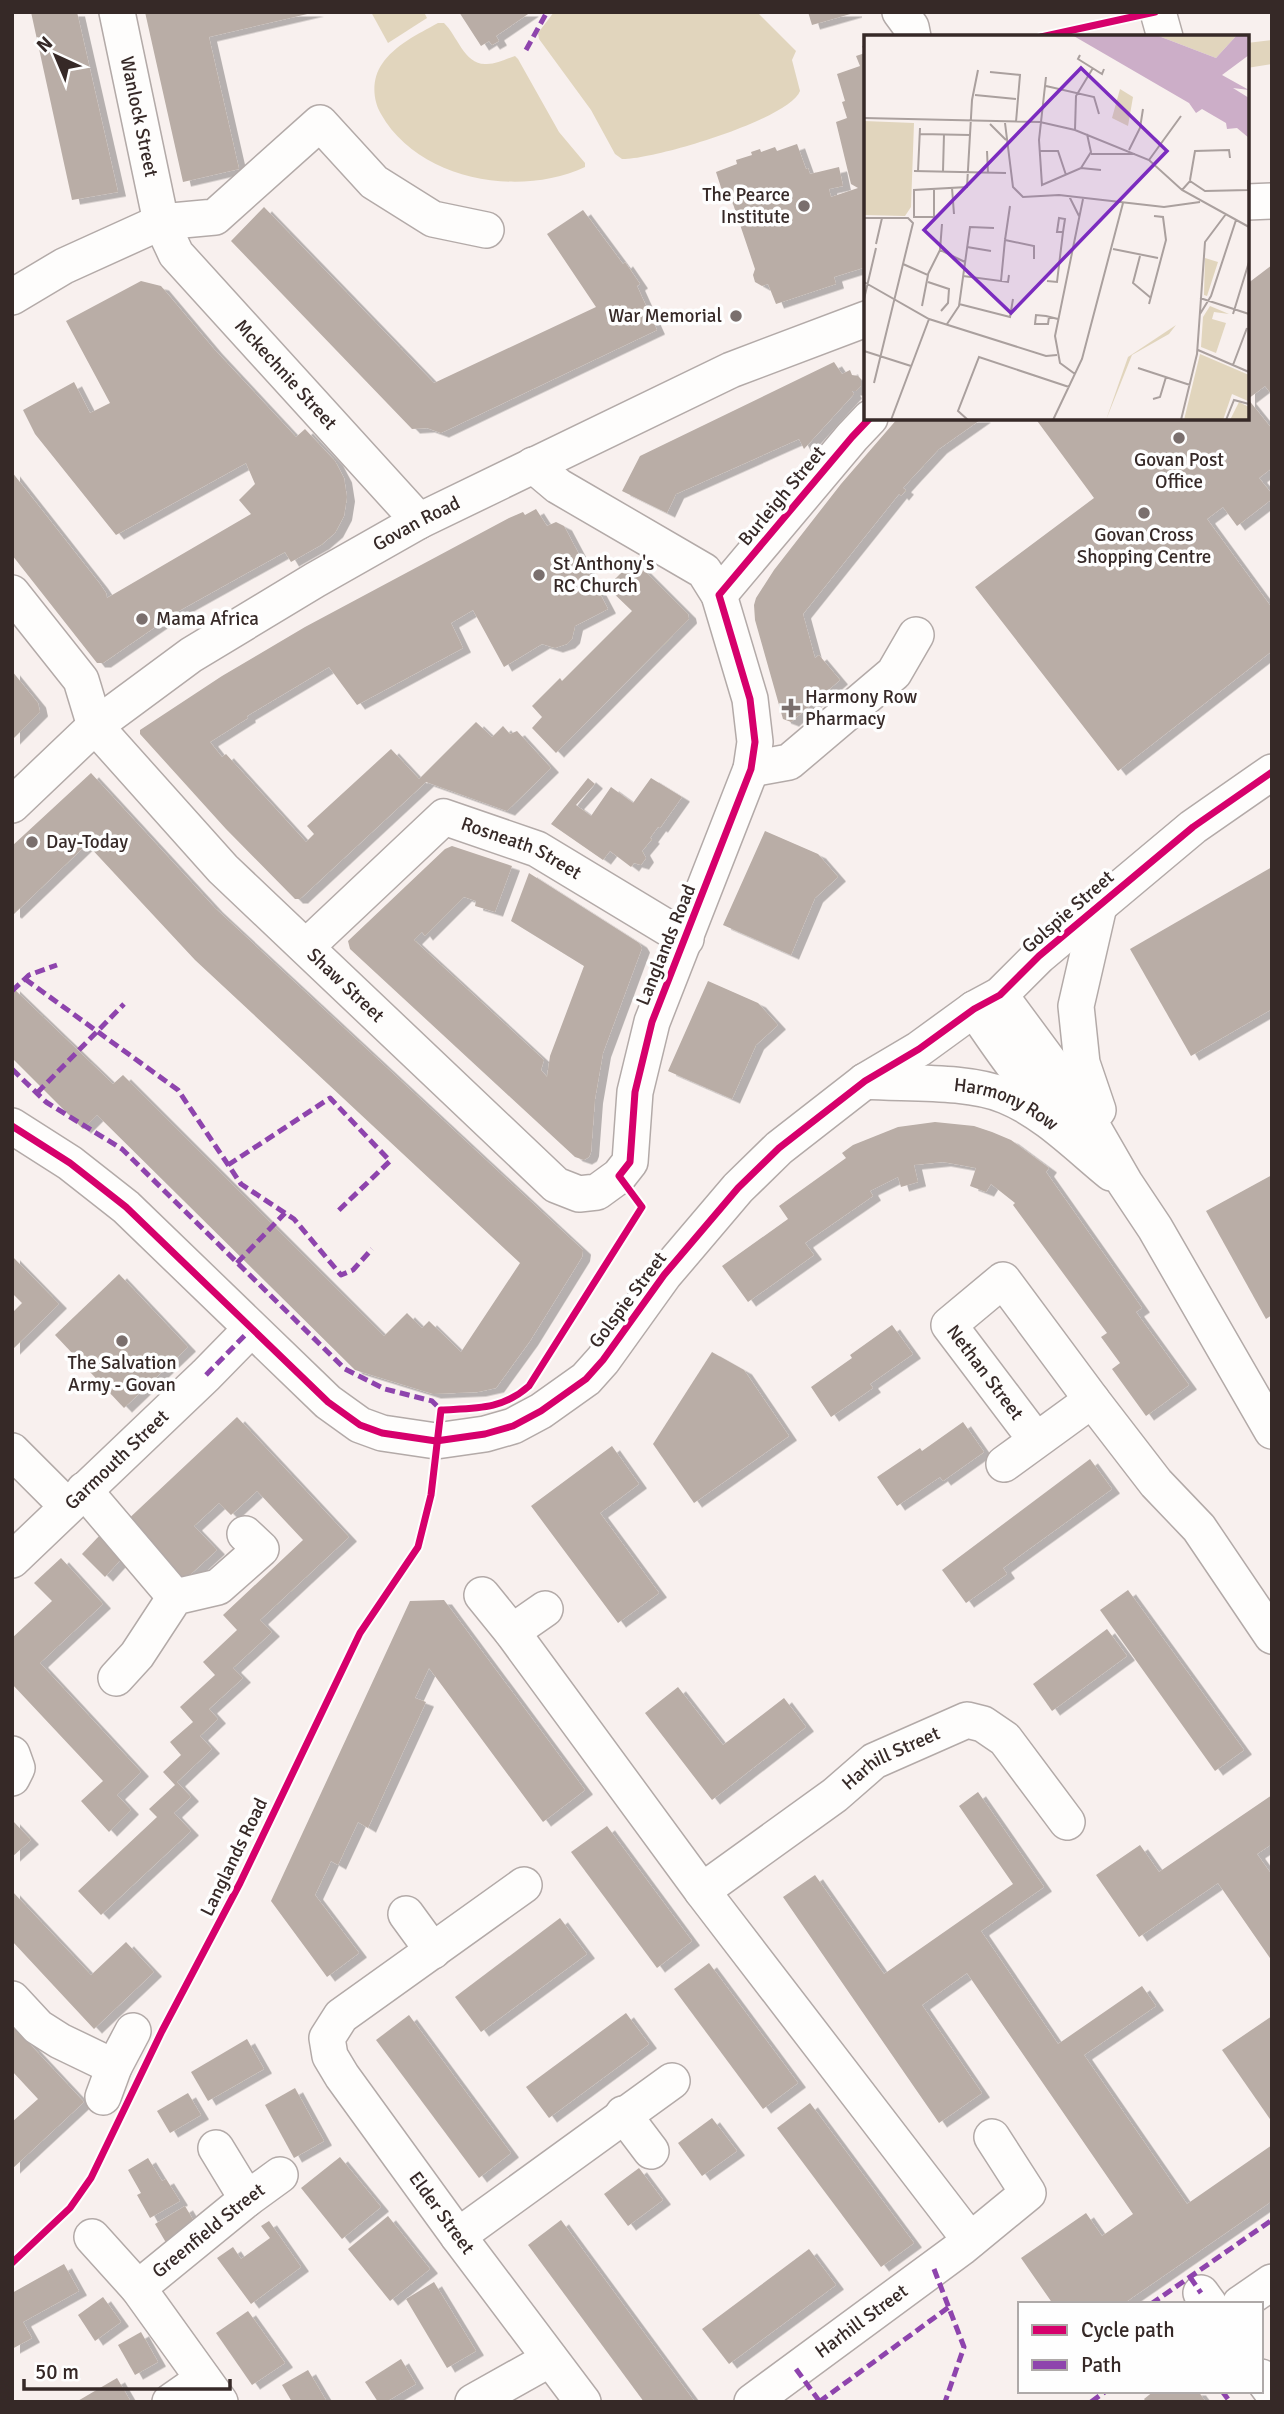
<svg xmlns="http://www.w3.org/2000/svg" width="1284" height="2414" viewBox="0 0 1284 2414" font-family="Signika,sans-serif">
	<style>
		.green { fill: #e1d5bd }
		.building { fill: #b9ada6; filter: url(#shadow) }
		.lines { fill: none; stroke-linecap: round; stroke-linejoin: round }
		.minor-casing { stroke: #b3aaa8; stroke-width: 38 }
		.minor { stroke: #fefdfc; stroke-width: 35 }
		.quiet { stroke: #8e44ad; stroke-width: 5; stroke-dasharray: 10 5; stroke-linecap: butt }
		.cycleway-casing { stroke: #fefefe; stroke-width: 11 }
		.cycleway { stroke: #d6006c; stroke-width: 7 }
		.poi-dot { fill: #7a6f6d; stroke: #fefefe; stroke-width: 2.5 }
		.labels { text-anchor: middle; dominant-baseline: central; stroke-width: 7; stroke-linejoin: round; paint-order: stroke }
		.street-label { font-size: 19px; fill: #362927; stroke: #fefefe }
		.poi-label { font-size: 19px; fill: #362927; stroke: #fefefe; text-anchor: start }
		.inset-road { fill: none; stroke: #aaa09e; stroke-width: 2 }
		.view { fill: #7b2cbf; fill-opacity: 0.15; stroke: #7b2cbf; stroke-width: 3.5 }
		.inset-edge { fill: none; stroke: #362927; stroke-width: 3.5 }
	</style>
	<defs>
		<filter id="shadow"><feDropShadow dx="8" dy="4.5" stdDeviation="0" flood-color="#0004"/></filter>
	</defs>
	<rect width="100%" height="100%" fill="#f8f0ee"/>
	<g class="green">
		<polygon points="371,12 424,12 427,18 388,43"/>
		<path d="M554,12H757L796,51L792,60L800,91C790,119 653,160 622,159L615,154L591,110L539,39L538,33Z"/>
		<path d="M438,23H444C457,35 465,66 487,64C496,64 506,59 515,56L518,59L559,132L585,163V167C519,198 418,180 381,114C372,99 372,78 382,64C395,45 418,34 438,23Z"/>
		<polygon points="1272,40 1272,64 1247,68 1247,43"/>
	</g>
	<g class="building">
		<polygon points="31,12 77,12 118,192 72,200"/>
		<polygon points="145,12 316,12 209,37 239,169 183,182"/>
		<polygon points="459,12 531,12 496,36 499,41 492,45 489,41 481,46"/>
		<polygon points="808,12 854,12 854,13 812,25"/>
		<polygon points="866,45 866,267 834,277 836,284 776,304 768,284 762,286 755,282 753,275 755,269 731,198 725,200 716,172 737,164 736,160 752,155 751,152 760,149 761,152 775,147 777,151 797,144 806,169 808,168 810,174 839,167 843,186 829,189 831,197 858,188 851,184 836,122 847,118 842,102 845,101 837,74 860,66 856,56 865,53 862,46"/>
		<polygon points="264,207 434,383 596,307 547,234 583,210 623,264 625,262 640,284 637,286 657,330 441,433 427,428 412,429 231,241"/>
		<polygon points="1272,265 1272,395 1265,386 1248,399 1272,429 1272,468 1259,478 1272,494 1272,499 1237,526 1223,507 1207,519 1272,608 1272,651 1118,771 975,587 1094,498 1035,418 1247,418 1247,284"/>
		<polygon points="141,281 161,286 214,349 296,437 305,429 335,461 344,478 347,497 344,516 335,533 321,545 291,562 285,552 177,612 103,663 97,663 12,555 12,472 100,584 106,593 107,598 251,514 239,500 255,484 246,463 116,535 35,434 23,410 74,382 90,413 110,403 66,321"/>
		<polygon points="834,362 842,374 850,370 852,375 858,376 861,379 861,386 856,391 852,391 854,394 804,449 799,439 676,494 667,513 622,491 640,456"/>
		<polygon points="898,418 983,418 939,449 912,478 903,488 906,490 901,496 899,494 803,614 815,658 819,655 840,680 791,722 783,719 755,620 754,605 756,598 774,570 841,484"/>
		<polygon points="536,509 547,526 556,522 564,526 608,609 575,626 572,639 567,644 555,648 542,644 504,667 473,610 451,623 463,648 357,705 329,667 247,716 248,718 210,742 222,757 226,754 306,842 314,834 307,826 391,749 419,779 476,722 492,737 503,726 510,734 517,731 551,768 507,811 426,782 300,899 295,899 226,829 140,734 140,730 222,676 305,627 509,518 523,512 525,515"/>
		<polygon points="634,560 688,614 689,619 556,753 532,728 542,717 532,706 560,678 562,681 632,611 607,587"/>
		<polygon points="12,671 38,703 40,712 12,740"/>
		<polygon points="91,773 215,908 583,1250 582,1257 530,1341 496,1388 478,1392 433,1394 355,1370 97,1115 83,1129 12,1058 12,987 113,1084 123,1075 384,1336 407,1313 422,1328 429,1321 461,1352 520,1263 195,960 87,844 14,914 12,913 12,846"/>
		<polygon points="588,778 595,784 576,805 591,816 611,787 633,803 651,778 682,797 660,828 658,827 650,838 652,839 642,851 646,858 641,865 634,863 631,867 610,851 603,860 551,824"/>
		<polygon points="765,831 818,854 838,877 815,898 791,955 723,925"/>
		<polygon points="452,846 512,866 495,912 475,906 476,901 464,897 425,936 422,932 414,940 544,1060 541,1070 547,1077 550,1056 584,966 511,921 529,873 639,943 642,948 603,1053 595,1099 591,1152 589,1157 584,1160 575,1157 350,949 348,941 445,849"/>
		<polygon points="1272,867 1272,1009 1191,1056 1130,949"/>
		<polygon points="708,981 758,1003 778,1025 756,1045 732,1099 668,1071"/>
		<polygon points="935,1122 974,1126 992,1132 1011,1140 1049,1168 1046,1172 1142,1308 1136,1312 1189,1385 1146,1416 1112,1369 1120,1363 1101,1337 1107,1333 1013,1205 1015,1203 991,1184 986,1192 970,1186 976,1168 960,1165 943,1162 914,1165 918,1182 901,1187 898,1177 870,1191 873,1196 805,1243 814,1255 748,1302 722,1266 788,1219 779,1206 846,1158 842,1153 853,1145 898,1127"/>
		<polygon points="1272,1175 1272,1315 1266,1319 1206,1211"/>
		<polygon points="12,1256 59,1304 12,1350 12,1313 22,1303 12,1293"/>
		<polygon points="119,1274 188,1347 124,1408 55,1335"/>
		<polygon points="892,1325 913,1354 870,1384 873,1388 831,1417 811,1387 852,1358 850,1355"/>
		<polygon points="712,1352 744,1370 789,1436 694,1503 653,1444"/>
		<polygon points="237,1417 349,1537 260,1620 272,1632 233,1668 243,1678 209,1709 218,1719 200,1736 212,1749 177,1782 191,1797 174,1813 191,1831 101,1915 78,1891 157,1817 149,1809 175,1785 163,1772 181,1755 170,1742 193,1722 180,1707 215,1675 203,1662 237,1630 223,1615 303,1540 257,1491 231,1515 219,1503 194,1526 217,1550 180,1584 123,1524"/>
		<polygon points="963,1422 984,1452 943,1481 940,1477 897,1506 877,1477 920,1448 922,1451"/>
		<polygon points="612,1446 639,1484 600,1513 659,1593 618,1623 531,1506"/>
		<polygon points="1090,1459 1112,1489 1003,1568 1007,1574 966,1603 942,1570"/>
		<polygon points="100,1535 123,1557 105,1577 82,1554"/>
		<polygon points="61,1558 103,1604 40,1663 141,1772 117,1795 131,1810 109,1832 81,1801 103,1781 12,1684 12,1638 52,1601 34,1583"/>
		<polygon points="1128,1590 1244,1750 1215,1771 1100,1610"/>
		<polygon points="444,1600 585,1790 543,1822 429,1668 415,1698 426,1702 368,1828 358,1822 338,1865 331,1861 315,1895 359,1953 327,1977 271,1901 410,1601"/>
		<polygon points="1107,1629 1127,1656 1052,1711 1033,1684"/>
		<polygon points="678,1687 723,1745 784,1698 806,1727 712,1800 645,1713"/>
		<polygon points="978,1792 1044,1887 981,1931 1058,2044 1142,1986 1156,2006 1084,2055 1187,2204 1272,2145 1272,2201 1123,2304 1053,2304 1021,2258 1086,2213 1102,2236 1133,2214 967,1973 922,2005 982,2093 939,2123 783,1897 815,1875 884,1974 1013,1884 959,1806"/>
		<polygon points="1272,1795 1272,1844 1257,1854 1272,1875 1272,1961 1218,1883 1139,1937 1096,1875 1140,1845 1159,1872"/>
		<polygon points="12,1820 31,1840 12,1857"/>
		<polygon points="607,1826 692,1941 657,1968 571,1852"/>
		<polygon points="12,1891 91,1975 126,1942 154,1972 94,2029 12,1941"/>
		<polygon points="560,1918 587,1954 481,2032 455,1997"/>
		<polygon points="709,1963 798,2083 763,2109 674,1989"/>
		<polygon points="626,2013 649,2044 549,2118 526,2087"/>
		<polygon points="409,2015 511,2153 479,2178 376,2040"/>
		<polygon points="1272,2016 1272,2122 1222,2050"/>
		<polygon points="12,2025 84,2102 12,2169 12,2122 38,2099 12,2071"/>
		<polygon points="247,2039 264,2069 208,2101 191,2072"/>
		<polygon points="295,2088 324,2141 294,2158 265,2105"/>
		<polygon points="188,2093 201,2115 170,2133 157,2111"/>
		<polygon points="810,2103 914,2243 881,2267 777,2128"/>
		<polygon points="712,2118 737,2151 702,2176 678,2143"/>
		<polygon points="340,2157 381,2207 342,2239 301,2188"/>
		<polygon points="148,2158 162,2181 166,2179 180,2201 150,2218 137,2195 141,2193 128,2170"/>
		<polygon points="639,2168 663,2200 628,2226 604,2194"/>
		<polygon points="185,2206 198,2228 168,2246 155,2224"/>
		<polygon points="388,2216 430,2269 390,2301 348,2249"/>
		<polygon points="561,2220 695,2402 644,2402 528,2245"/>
		<polygon points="269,2221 301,2267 251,2304 217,2258 233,2247 241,2259 270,2238 261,2226"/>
		<polygon points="809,2249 836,2285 729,2364 702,2329"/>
		<polygon points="64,2264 79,2291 23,2322 32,2338 12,2349 12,2293"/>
		<polygon points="434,2282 476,2351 447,2368 406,2299"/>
		<polygon points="103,2297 121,2322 95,2341 78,2315"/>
		<polygon points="248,2311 285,2363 252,2385 216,2333"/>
		<polygon points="141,2332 158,2362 135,2375 118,2345"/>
		<polygon points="401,2359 416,2384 386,2402 378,2402 365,2382"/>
		<polygon points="308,2370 327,2402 292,2402 282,2385"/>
		<polygon points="117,2378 131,2402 76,2402"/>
		<polygon points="1154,2391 1198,2391 1206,2402 1146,2402 1144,2399"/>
	</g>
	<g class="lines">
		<g class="minor-casing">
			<g id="minor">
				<path id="s1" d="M117,12L161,222L176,254L419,521"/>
				<polyline points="900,12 911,27 913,37"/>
				<polyline points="1158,12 1165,37"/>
				<polyline points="1247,202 1272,201"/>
				<polyline points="12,297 64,266 161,222 215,217 320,123 374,182 433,219 486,230"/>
				<path id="s2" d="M12,593L81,680L95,726L223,869L556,1185L579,1194L597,1192L619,1176L630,1162L635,1092L652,1022L751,769L755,742L750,699L719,595L704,571L558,486L533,465"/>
				<polyline points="719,595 852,437 870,418"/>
				<polyline points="751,769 789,762 894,673 916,635"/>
				<path id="s3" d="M12,805L95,726L191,655L315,580L419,521L731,370L866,319"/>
				<path id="s4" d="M306,947L444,817L537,849L686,939"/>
				<polyline points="1000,995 1076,1098 1125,1183 1155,1228 1272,1431"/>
				<path d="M974,1009C999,1046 1024,1083 1056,1114"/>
				<path id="s5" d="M865,1081C906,1084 968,1080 1006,1096C1045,1112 1079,1147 1111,1173"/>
				<polyline points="1098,1110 1082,1063 1076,1006 1099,906"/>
				<polyline points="12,1126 70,1163 126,1207 328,1402 360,1425 382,1433 436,1441 485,1434 513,1426 541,1411 586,1379 603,1360 664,1275 738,1188 779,1148 865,1081 919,1049 974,1009 1000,995 1039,956 1193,827 1272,772"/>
				<polyline points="1092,1400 1156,1483 1199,1528 1272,1636"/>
				<polyline points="12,1451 67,1506"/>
				<path id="s6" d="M1004,1464L1092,1400L1003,1280L949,1325L1036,1440"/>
				<polyline points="84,1490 175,1597"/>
				<path id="s7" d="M12,1560L206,1375L251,1329"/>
				<polyline points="482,1595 512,1632 702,1891"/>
				<polyline points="512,1632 545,1609"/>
				<polyline points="116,1678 137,1655 175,1597 218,1587 261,1549 245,1534"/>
				<polyline points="12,1754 17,1768 12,1778"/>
				<path id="s8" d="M524,1885L341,2016L327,2038L330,2056L342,2076L458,2236L583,2402"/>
				<polyline points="406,1914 433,1951"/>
				<polyline points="12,1999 38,2027 60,2041 114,2067"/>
				<polyline points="103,2097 114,2067 133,2031"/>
				<polyline points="623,2114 651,2151"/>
				<polyline points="216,2148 247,2199"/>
				<polyline points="458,2236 672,2081"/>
				<polyline points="92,2237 138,2288 220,2402"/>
				<path id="s9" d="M970,2240L702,1891L835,1795L874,1761L967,1720L983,1724L1005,1739L1067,1822"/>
				<path id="s10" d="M138,2288L247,2199L280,2175"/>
				<polyline points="1201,2293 1209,2304"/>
				<polyline points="1240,2304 1272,2282"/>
				<polyline points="1261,2377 1272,2392"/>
				<polyline points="170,2402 203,2379"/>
				<polyline points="473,2402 550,2359"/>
				<path id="s11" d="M752,2402L961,2248L1028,2193L992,2137"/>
			</g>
		</g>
		<use href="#minor" class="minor"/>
		<g class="quiet">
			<polyline points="526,50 547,12"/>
			<polyline points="25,979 178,1090 241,1184 294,1219 341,1275 353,1270 372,1249"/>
			<polyline points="12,991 29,975 57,965"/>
			<polyline points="12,1069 46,1102 122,1149 345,1369 385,1389 432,1401 441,1410"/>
			<polyline points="37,1093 124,1004"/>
			<polyline points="228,1165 330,1098 390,1161 338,1211"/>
			<polyline points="237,1263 285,1213"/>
			<polyline points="206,1375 251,1329"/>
			<polyline points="934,2269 964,2347 945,2402"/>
			<polyline points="1190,2277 1201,2293"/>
			<polyline points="1151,2304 1272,2220"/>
			<polyline points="796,2369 820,2402"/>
			<polyline points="1222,2391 1230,2402"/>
			<polyline points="819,2402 949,2307"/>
			<polyline points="1091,2402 1106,2391"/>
		</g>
		<g class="cycleway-casing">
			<g id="cycleway">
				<polyline points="1041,37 1155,12"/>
				<polyline points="12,1126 70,1163 126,1207 328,1402 360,1425 382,1433 436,1441 485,1434 513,1426 541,1411 586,1379 603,1360 664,1275 738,1188 779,1148 865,1081 919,1049 974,1009 1000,995 1039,956 1193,827 1272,772"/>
				<path d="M12,2263L70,2208L91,2178L162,2031L240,1883L360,1633L418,1547L431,1495L441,1410C476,1408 502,1410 529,1386L642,1207L619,1176L630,1162L635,1092L652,1022L751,769L755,742L750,699L719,595L852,437L870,418"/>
			</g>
		</g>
		<use href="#cycleway" class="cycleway"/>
	</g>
	<g class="poi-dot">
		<circle cx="804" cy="206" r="7"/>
		<circle cx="736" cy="316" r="7"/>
		<circle cx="1179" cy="438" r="7"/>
		<circle cx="1144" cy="513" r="7"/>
		<circle cx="539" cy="575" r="7"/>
		<circle cx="142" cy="619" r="7"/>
		<path d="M787.5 697.5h7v7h7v7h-7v7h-7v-7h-7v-7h7z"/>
		<circle cx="32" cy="842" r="7"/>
		<circle cx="122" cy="1341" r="7"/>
	</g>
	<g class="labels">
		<g class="street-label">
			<text stroke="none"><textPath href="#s1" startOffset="107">Wanlock Street</textPath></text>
			<text stroke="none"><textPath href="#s1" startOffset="413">Mckechnie Street</textPath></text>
			<text transform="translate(782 496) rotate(-50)">Burleigh Street</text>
			<text stroke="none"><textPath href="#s3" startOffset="495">Govan Road</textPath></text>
			<text stroke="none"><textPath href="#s4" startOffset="273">Rosneath Street</textPath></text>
			<text transform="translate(1068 912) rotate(-41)">Golspie Street</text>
			<text transform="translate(666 945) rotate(-68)">Langlands Road</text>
			<text stroke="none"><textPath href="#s2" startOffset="520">Shaw Street</textPath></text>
			<text stroke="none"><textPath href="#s5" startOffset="145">Harmony Row</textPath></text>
			<text transform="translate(628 1300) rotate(-53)">Golspie Street</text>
			<text stroke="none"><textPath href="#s6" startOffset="388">Nethan Street</textPath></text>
			<text stroke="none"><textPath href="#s7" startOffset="145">Garmouth Street</textPath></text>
			<text stroke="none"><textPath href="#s9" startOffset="672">Harhill Street</textPath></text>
			<text transform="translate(234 1857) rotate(-64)">Langlands Road</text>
			<text stroke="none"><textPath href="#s8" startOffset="462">Elder Street</textPath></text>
			<text stroke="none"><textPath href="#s10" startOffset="91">Greenfield Street</textPath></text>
			<text stroke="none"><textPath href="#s11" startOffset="136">Harhill Street</textPath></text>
		</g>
		<g class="poi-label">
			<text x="790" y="195" text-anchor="end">The Pearce<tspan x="790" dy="22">Institute</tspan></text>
			<text x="722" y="316" text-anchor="end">War Memorial</text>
			<text x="1179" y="460" text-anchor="middle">Govan Post<tspan x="1179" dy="22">Office</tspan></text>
			<text x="1144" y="535" text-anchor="middle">Govan Cross<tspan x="1144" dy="22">Shopping Centre</tspan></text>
			<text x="553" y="564">St Anthony's<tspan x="553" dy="22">RC Church</tspan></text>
			<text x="156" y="619">Mama Africa</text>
			<text x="805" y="697">Harmony Row<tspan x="805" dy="22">Pharmacy</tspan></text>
			<text x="46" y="842">Day-Today</text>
			<text x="122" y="1363" text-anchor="middle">The Salvation<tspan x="122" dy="22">Army - Govan</tspan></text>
		</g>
	</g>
	<g transform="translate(864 35)">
		<rect width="385" height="385" fill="#f8f0ee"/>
		<path d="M292,0H373L352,23ZM256,54L269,62L264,91L248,83ZM0,86L50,88L47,172L41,181L0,180ZM341,223L354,227L343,261L340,260ZM346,271L365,279L350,277L348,284L362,288L352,318L337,312L339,282ZM312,290L305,299L268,320L242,385L264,322ZM336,319L385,340L384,366L368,359L359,385H320ZM375,367L385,372V385H366Z" fill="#e1d5bd"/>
		<path d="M208,0H292L352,23L373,0H385V20L358,40L385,55L369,53L385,63V103L373,93L363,94L362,88L338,74L332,78L325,68Z" fill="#ccaec8"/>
		<path class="inset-road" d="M216,20L214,24L238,39L240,34M126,37L156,40L152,87M182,42L175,105L178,150L217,133L237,135M182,51L230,62L235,79M111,60L152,64M0,83L176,87L211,95L285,125L318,155L385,192M141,88L149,152L159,162L195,160L300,172L336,167M126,89L142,105M211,95L212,61L229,33M56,99L106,100M265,115L276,93L279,74M123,116L124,138M176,116H194L202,140M227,119H271M285,125L317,81M217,133L227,117L223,99M50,136L142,138M54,136L56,93M79,136L80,99M326,145L331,116L365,115L366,123M88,153L90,179M318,155L326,146L341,156L384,155V145M205,161L215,181M70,182V153M73,182H50V155L103,152L108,65L114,35M0,183H44L49,188L10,348M195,183L201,184L199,197H193ZM78,189L76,215L101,227M141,205L146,171M12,209L18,183M103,212L127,216M249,214L294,223M276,221L269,248L287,263M39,229L64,240L58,271M64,239L76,215M99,241L144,247L145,240M137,246L141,205L170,211V224M183,246L193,247L199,197M0,247L65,284L182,321L193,320M64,247L85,254L84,268L77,276M336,263L385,279M0,264L12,213M95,269L146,282L149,264M285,269L302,205L299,182L290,181M336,279L347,261L372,185M369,279L385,227M185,282L184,289H171L172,280L182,281L194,284M83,289L95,271L106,192L130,193M334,315L385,337M0,316L47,331M369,330L383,293M274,333L326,350M211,339L196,328L191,301L219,164M289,364L296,362L302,342M27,385L65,284M104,385L94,376L115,322L205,352M189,385L218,324L259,168M317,385L333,319L341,207L362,179M362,385L370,365L385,369"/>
		<path class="view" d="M217,33L303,116L147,278L60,195Z"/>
		<rect width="385" height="385" class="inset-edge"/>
	</g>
	<rect width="1284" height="2414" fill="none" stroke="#362927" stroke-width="28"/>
	<rect x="1018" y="2302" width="245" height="91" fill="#fefefe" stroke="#aea9a8" stroke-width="2"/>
	<rect x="1032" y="2325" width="35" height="10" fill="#d6006c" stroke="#aea9a8" stroke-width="2"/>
	<text x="1081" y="2337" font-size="21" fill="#362927">Cycle path</text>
	<rect x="1032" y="2360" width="35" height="10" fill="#8e44ad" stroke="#aea9a8" stroke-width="2"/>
	<text x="1081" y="2372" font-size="21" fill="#362927">Path</text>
	<g transform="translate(56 56) rotate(316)" stroke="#fefefe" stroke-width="5" paint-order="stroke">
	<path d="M0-5L12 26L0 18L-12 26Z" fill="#362927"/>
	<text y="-10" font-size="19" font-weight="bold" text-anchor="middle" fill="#362927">N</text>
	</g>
	<path d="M24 2379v10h206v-10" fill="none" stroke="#362927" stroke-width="3.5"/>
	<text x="35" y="2379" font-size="21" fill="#362927" stroke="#fefefe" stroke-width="5" paint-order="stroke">50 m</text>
</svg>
